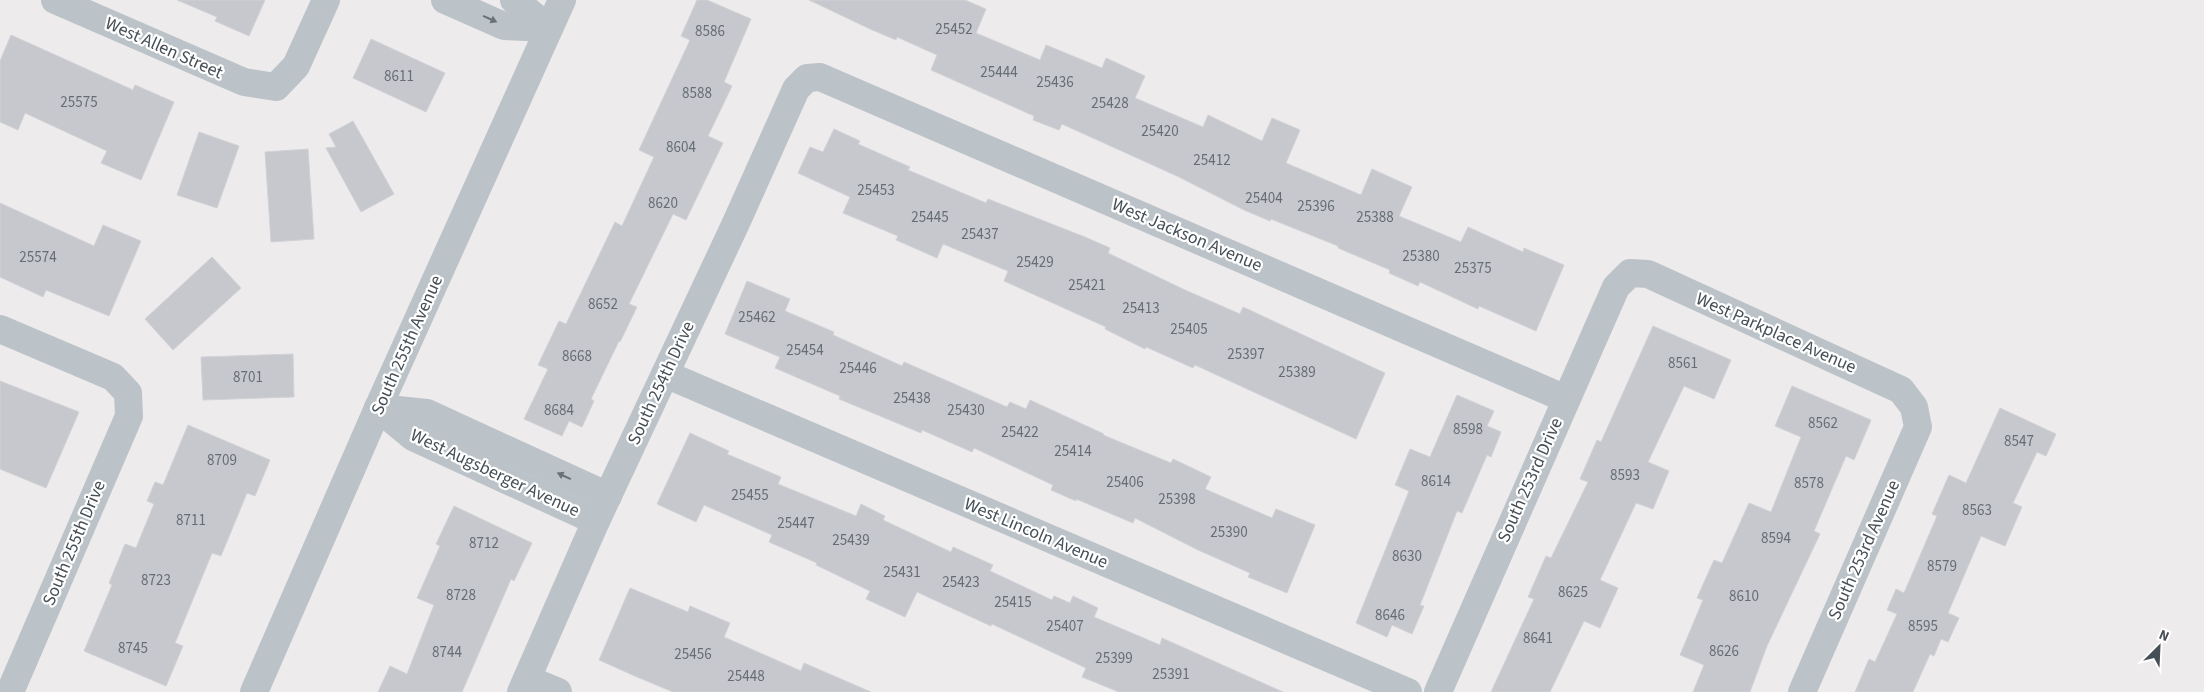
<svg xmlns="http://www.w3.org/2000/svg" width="2204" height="692" viewBox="0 0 2204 692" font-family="'Source Sans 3',sans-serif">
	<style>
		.building { fill: #c7c8ce; stroke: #d0d2d6 }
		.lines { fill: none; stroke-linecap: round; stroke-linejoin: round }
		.street { stroke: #bbc3c9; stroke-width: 28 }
		.oneway { fill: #697278 }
		.labels { text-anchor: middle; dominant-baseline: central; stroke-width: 4.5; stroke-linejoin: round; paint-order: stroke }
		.number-label { font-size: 15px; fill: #666d74 }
		.street-label { font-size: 18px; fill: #464f56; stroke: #fff }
	</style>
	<rect width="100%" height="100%" fill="#eeebec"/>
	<g class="building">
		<polygon points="177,0 265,0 249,36 215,21 217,17"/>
		<polygon points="697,0 707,0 751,19 724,82 732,86 708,136 723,143 686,220 673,214 629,304 637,307 620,342 619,341 591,399 594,401 582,427 569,421 562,436 524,419 548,369 538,365 559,321 566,324 615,222 622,226 654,157 639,150 690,40 681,36"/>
		<polygon points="809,0 965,0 986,9 976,33 1040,60 1046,45 1102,68 1106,58 1145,76 1135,98 1203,127 1208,115 1262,141 1272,118 1300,130 1286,163 1361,195 1372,169 1412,187 1399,216 1461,242 1468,227 1523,252 1524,248 1564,265 1536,331 1479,306 1478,309 1420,282 1418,286 1389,273 1390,270 1338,248 1338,246 1271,219 1270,221 1244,210 1179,177 1062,124 1059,130 1033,120 1034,116 931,70 937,55 897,37 896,40 870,29"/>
		<polygon points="11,35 133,90 135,85 174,102 141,180 101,163 107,151 25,113 18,130 0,122 0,61"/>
		<polygon points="371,39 445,73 426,112 353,78"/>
		<polygon points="353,121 394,194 361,212 326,148 336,147 329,134"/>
		<polygon points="834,129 860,141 858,144 910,167 908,170 986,203 988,199 1085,237 1110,248 1108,253 1185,290 1240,314 1243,307 1385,373 1356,439 1195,365 1193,368 1146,347 1145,349 1105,329 1106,327 1004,281 1008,271 943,244 937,258 896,240 898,236 843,213 850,197 798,173 810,147 823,152"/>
		<polygon points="199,132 239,146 217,208 177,195"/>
		<polygon points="308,149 314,239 271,242 265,152"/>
		<polygon points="0,203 94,246 103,225 141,241 109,316 46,290 43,297 0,277"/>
		<polygon points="212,257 241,288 173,350 145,319"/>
		<polygon points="747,281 790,299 785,311 834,332 833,335 902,366 904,362 1007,407 1010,402 1026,409 1030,400 1104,434 1103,435 1171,463 1173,459 1211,477 1205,489 1272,518 1276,509 1315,525 1287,593 1248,577 1250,573 1198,550 1135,518 1133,523 1076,499 1076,501 1051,490 1053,485 974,448 972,452 922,430 921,433 839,399 840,396 775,368 780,357 725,334"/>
		<polygon points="1653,326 1731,360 1714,399 1684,386 1648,462 1669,471 1653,509 1636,503 1600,580 1618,588 1600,628 1584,621 1550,692 1491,692 1534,599 1528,597 1546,556 1551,558 1588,482 1580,479 1597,440 1601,442"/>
		<polygon points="293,354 294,397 203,400 201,357"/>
		<polygon points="0,381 79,412 46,488 0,469"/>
		<polygon points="1792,386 1871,420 1854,460 1846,456 1814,531 1820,534 1767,646 1750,692 1693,692 1704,665 1680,655 1703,600 1697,598 1714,560 1722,563 1749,503 1771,512 1801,437 1775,426"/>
		<polygon points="1457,395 1494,411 1487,426 1501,432 1491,457 1487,455 1462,513 1457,511 1420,605 1424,606 1412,634 1392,625 1387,637 1356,623 1409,491 1395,485 1410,449 1430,457"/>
		<polygon points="2000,408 2056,434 2046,456 2037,452 2013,503 2022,507 2005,546 1981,536 1948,613 1959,618 1948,642 1941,639 1934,656 1930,654 1913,692 1855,692 1869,659 1875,662 1897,614 1887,610 1896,589 1904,593 1937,516 1932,514 1949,475 1966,483"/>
		<polygon points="188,425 270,460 255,496 247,493 221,556 212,553 175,643 183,646 166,686 84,651 112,585 109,583 125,544 136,548 154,504 147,501 155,482 163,485"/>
		<polygon points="690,433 729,451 727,454 781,477 778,484 856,516 861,504 885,516 883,520 951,552 953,547 993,565 990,571 1052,600 1054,596 1070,603 1073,596 1098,608 1094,617 1160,645 1162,638 1283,692 1119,692 1082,677 1086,668 992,624 991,626 917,592 905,617 866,599 870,591 816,565 817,563 769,542 772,535 704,505 696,522 657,504"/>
		<polygon points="454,506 532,543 514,581 511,579 462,692 378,692 390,666 407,674 434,605 417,598 440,546 436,544"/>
		<polygon points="630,588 688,612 690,606 730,623 724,637 801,671 804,663 871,692 673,692 637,677 599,660"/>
	</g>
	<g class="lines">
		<g class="street">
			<polyline points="55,0 244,82 276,87 296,66 326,0"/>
			<polyline points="445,0 504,26 549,28"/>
			<polyline points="514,0 549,28"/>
			<polyline points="0,329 113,377 128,393 129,416 10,692"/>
			<polyline points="665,374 1408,692"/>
			<polyline points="378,408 427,413 608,496"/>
			<polyline points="378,408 413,437 596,521"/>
			<polyline points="527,679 558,692"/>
			<polyline points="254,692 378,408 562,0"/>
			<polyline points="521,692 596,521 736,223 796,89 807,78 820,77 1566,399"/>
			<polyline points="1438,692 1616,287 1630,273 1648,274 1901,390 1914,407 1918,427 1802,692"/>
		</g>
	</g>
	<defs><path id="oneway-solid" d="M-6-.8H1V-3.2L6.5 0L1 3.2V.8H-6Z" transform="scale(1.25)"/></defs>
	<g class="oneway">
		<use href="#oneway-solid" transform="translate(490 19) rotate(24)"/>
		<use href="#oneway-solid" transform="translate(564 476) rotate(-155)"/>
	</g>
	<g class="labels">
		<g class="number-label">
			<text x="954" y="29">25452</text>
			<text x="710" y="31">8586</text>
			<text x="999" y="72">25444</text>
			<text x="399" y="76">8611</text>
			<text x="1055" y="82">25436</text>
			<text x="697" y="93">8588</text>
			<text x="79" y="102">25575</text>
			<text x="1110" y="103">25428</text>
			<text x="1160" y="131">25420</text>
			<text x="681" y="147">8604</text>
			<text x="1212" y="160">25412</text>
			<text x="876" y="190">25453</text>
			<text x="1264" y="198">25404</text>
			<text x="663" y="203">8620</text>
			<text x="1316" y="206">25396</text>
			<text x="930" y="217">25445</text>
			<text x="1375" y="217">25388</text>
			<text x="980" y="234">25437</text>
			<text x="1421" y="256">25380</text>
			<text x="38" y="257">25574</text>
			<text x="1035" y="262">25429</text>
			<text x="1473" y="268">25375</text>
			<text x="1087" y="285">25421</text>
			<text x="603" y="304">8652</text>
			<text x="1141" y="308">25413</text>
			<text x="757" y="317">25462</text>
			<text x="1189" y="329">25405</text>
			<text x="805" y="350">25454</text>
			<text x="1246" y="354">25397</text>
			<text x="577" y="356">8668</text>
			<text x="1683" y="363">8561</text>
			<text x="858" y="368">25446</text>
			<text x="1297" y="372">25389</text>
			<text x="248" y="377">8701</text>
			<text x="912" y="398">25438</text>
			<text x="559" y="410">8684</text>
			<text x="966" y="410">25430</text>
			<text x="1823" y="423">8562</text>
			<text x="1468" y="429">8598</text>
			<text x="1020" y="432">25422</text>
			<text x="2019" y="441">8547</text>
			<text x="1073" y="451">25414</text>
			<text x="222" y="460">8709</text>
			<text x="1625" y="475">8593</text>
			<text x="1436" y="481">8614</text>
			<text x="1125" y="482">25406</text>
			<text x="1809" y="483">8578</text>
			<text x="750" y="495">25455</text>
			<text x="1177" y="499">25398</text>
			<text x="1977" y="510">8563</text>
			<text x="191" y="520">8711</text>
			<text x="796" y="523">25447</text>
			<text x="1229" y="532">25390</text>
			<text x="1776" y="538">8594</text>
			<text x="851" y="540">25439</text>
			<text x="484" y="543">8712</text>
			<text x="1407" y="556">8630</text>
			<text x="1942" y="566">8579</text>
			<text x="902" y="572">25431</text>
			<text x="156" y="580">8723</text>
			<text x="961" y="582">25423</text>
			<text x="1573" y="592">8625</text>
			<text x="461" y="595">8728</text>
			<text x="1744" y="596">8610</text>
			<text x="1013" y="602">25415</text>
			<text x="1390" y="615">8646</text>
			<text x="1065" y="626">25407</text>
			<text x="1923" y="626">8595</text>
			<text x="1538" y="638">8641</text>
			<text x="133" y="648">8745</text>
			<text x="1724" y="651">8626</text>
			<text x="447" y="652">8744</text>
			<text x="693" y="654">25456</text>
			<text x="1114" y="658">25399</text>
			<text x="1171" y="674">25391</text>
			<text x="746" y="676">25448</text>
		</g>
		<g class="street-label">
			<text transform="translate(164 48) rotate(24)">West Allen Street</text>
			<text transform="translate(1187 235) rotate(23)">West Jackson Avenue</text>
			<text transform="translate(1776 333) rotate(24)">West Parkplace Avenue</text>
			<text transform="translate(407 345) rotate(-66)">South 255th Avenue</text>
			<text transform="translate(661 383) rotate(-65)">South 254th Drive</text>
			<text transform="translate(495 473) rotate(25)">West Augsberger Avenue</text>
			<text transform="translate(1530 480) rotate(-66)">South 253rd Drive</text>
			<text transform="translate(1036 533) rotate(23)">West Lincoln Avenue</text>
			<text transform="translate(74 543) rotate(-67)">South 255th Drive</text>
			<text transform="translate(1864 550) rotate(-66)">South 253rd Avenue</text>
		</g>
	</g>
	<g transform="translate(2159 647) rotate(24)" stroke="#ffffff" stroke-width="4" paint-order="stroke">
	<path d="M0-4L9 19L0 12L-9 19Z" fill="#464f56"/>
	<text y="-8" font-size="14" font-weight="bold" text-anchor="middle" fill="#464f56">N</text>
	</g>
</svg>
